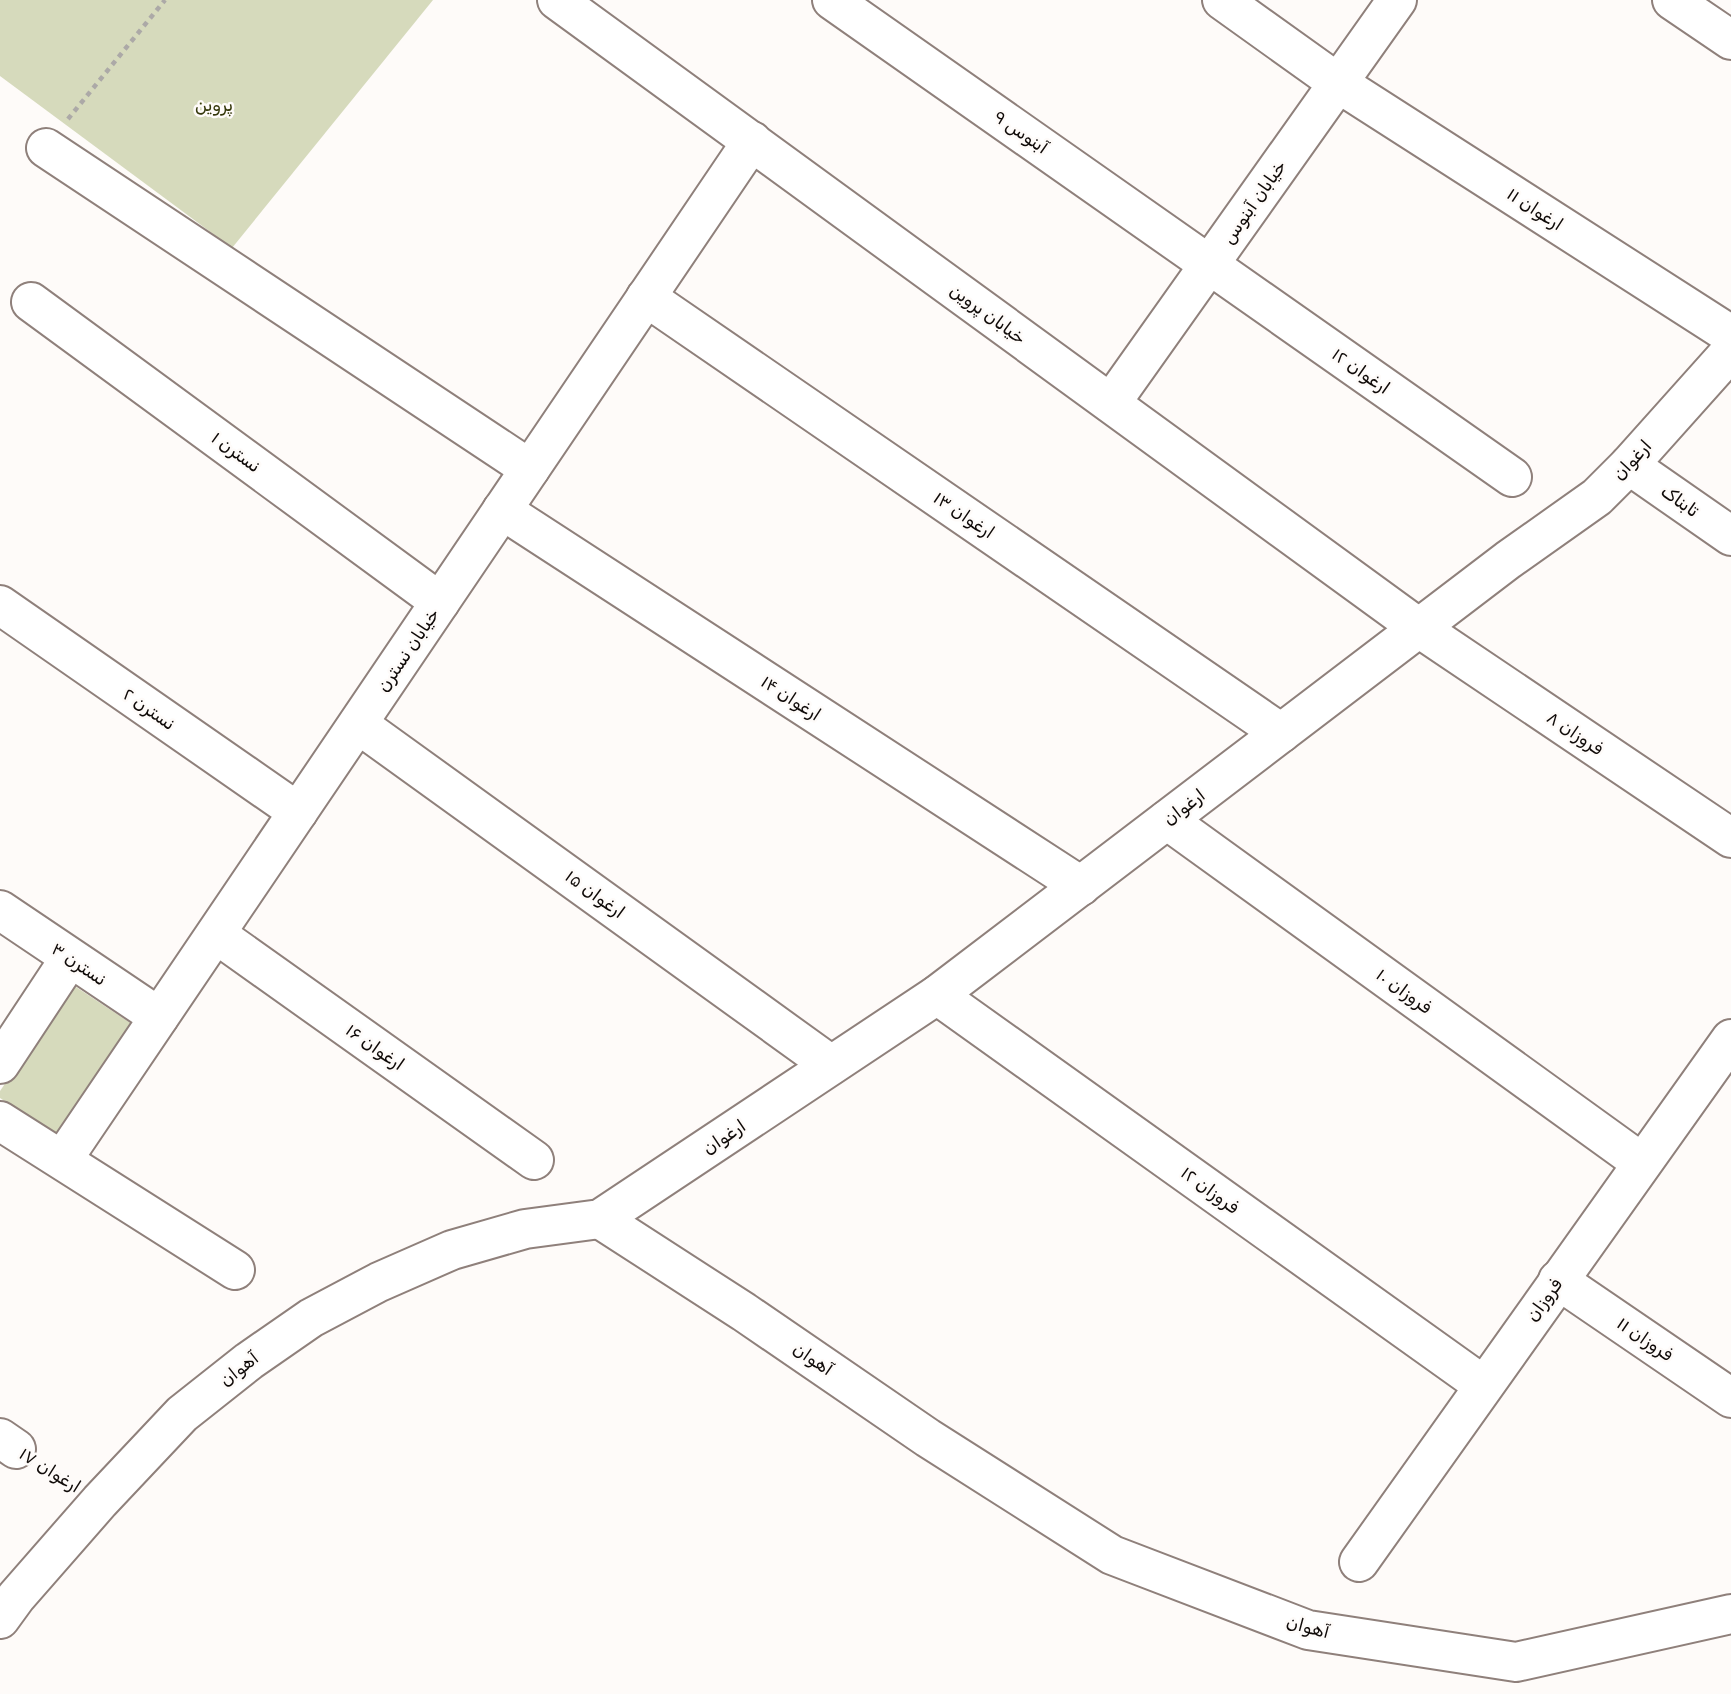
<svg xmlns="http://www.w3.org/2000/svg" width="1731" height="1694" viewBox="0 0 1731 1694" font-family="Rubik,Vazirmatn,sans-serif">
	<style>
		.green { fill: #d6dabc }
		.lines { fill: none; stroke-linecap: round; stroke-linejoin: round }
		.minor-casing { stroke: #8f807b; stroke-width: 42 }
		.tertiary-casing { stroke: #8f807b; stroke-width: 42 }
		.path { stroke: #aca9a7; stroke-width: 4.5; stroke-dasharray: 5 5; stroke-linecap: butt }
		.minor { stroke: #fff; stroke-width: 38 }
		.tertiary { stroke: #fff; stroke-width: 38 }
		.labels { text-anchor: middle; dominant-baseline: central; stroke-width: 5; stroke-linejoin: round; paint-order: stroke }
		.park-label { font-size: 18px; fill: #35380b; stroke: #fefbf9 }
		.street-label { font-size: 18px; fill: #0f0a08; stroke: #fefbf9 }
	</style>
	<rect width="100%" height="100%" fill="#fefbf9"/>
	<g class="green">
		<polygon points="0,0 433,0 232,248 0,76"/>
		<polygon points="73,985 135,1026 60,1138 0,1098 0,1091"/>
	</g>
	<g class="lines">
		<g class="minor-casing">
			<g id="minor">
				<polyline points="832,0 1512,477"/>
				<polyline points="1222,0 1338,83 1731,335"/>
				<polyline points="1672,0 1731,40"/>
				<polyline points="46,148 530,469"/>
				<polyline points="646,297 1281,733"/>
				<polyline points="31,302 440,602"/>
				<polyline points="1111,403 1397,0"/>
				<polyline points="1629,465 1731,536"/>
				<polyline points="502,510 1081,886"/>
				<polyline points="0,605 298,812"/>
				<polyline points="1419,628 1731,838"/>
				<polyline points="358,724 831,1065"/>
				<polyline points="1167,820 1642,1163"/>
				<polyline points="0,910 159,1017"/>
				<polyline points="216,934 534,1160"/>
				<polyline points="937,995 1483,1385"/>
				<polyline points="0,1064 70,958"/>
				<polyline points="0,1121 235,1270"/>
				<polyline points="63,1159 752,141"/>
				<polyline points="600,1219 744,1312 928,1438 1112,1555 1308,1630 1516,1662 1731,1614"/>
				<polyline points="1558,1280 1731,1398"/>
				<polyline points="0,1438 16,1449"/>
				<polyline points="1359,1562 1731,1039"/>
			</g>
		</g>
		<g class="tertiary-casing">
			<g id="tertiary">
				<polyline points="557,0 1419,628"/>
				<polyline points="0,1619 16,1597 100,1501 182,1414 249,1361 311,1318 379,1282 452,1250 525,1229 600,1219 937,995 1508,560 1597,497 1629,465 1731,351"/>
			</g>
		</g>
		<g class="path">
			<polyline points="68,119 165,0"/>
			<polyline points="47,1468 69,1482"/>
		</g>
		<use href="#minor" class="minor"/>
		<use href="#tertiary" class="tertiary"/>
	</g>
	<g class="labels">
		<g class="park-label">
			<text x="214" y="105">پروین</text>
		</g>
		<g class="street-label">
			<text transform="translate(1021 132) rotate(35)">آبنوس ۹</text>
			<text transform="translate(1254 202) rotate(-55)">خیابان آبنوس</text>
			<text transform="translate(1535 209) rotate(33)">ارغوان ۱۱</text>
			<text transform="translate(988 314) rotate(36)">خیابان پروین</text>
			<text transform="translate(1361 371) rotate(35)">ارغوان ۱۲</text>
			<text transform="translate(236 452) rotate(36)">نسترن ۱</text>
			<text transform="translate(1632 460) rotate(-47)">ارغوان</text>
			<text transform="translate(1680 501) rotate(35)">تابناک</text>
			<text transform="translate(964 515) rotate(34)">ارغوان ۱۳</text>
			<text transform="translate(408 650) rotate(-56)">خیابان نسترن</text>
			<text transform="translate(791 698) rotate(33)">ارغوان ۱۴</text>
			<text transform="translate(149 709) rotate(35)">نسترن ۲</text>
			<text transform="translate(1575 733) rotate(34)">فروزان ۸</text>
			<text transform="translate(1184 807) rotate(-37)">ارغوان</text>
			<text transform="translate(595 894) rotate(36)">ارغوان ۱۵</text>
			<text transform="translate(79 964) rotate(34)">نسترن ۳</text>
			<text transform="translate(1404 991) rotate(36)">فروزان ۱۰</text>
			<text transform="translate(375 1047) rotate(35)">ارغوان ۱۶</text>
			<text transform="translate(724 1137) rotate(-34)">ارغوان</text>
			<text transform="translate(1210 1190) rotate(36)">فروزان ۱۲</text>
			<text transform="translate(1544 1300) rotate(-54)">فروزان</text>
			<text transform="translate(1645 1339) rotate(34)">فروزان ۱۱</text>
			<text transform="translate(813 1359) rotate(34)">آهوان</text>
			<text transform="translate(239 1369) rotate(-38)">آهوان</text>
			<text transform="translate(50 1470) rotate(32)">ارغوان ۱۷</text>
			<text transform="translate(1308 1627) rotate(15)">آهوان</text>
		</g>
	</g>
</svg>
